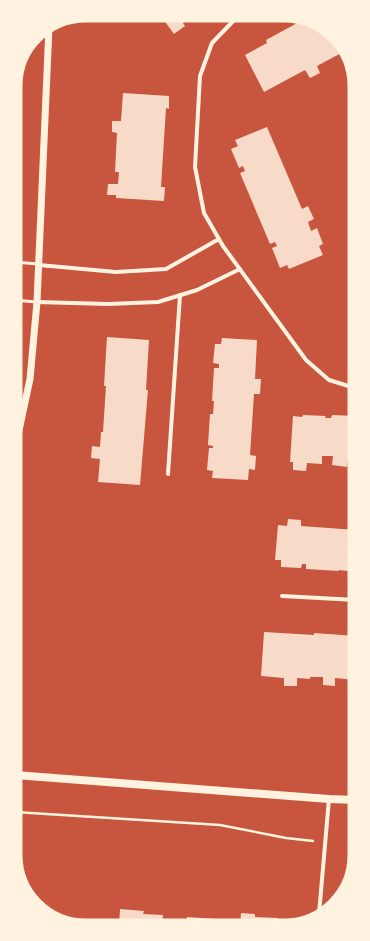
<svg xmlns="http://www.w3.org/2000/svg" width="370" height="941" viewBox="0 0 370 941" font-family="'IBM Plex Sans',sans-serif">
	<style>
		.building { fill: #f7dbc8 }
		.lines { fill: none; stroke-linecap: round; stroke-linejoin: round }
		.path { stroke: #fff3e0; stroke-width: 2.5 }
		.service { stroke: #fff3e0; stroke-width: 3 }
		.minor { stroke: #fff3e0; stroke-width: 4 }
		.tertiary { stroke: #fff3e0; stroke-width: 7 }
		.secondary { stroke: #fff3e0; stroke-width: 8 }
		.rim { fill: none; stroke: #fff3e0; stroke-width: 5 }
	</style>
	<rect width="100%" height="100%" fill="#c8553d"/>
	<g class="building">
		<polygon points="156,13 196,14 183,23 185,26 174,34 161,16 159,17"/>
		<polygon points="310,20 335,34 345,51 317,66 320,73 310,78 305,70 264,92 245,55 267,43 266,40 301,21 303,24"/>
		<polygon points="123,93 169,96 169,109 166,108 161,187 165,187 164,201 116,198 116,195 107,195 108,184 118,184 119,172 115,172 117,133 112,132 112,121 121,121"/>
		<polygon points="267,127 302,209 308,206 314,219 308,222 311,231 317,228 323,244 319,246 323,255 289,269 287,265 280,268 272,248 277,246 275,242 270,244 240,173 245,171 243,166 239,168 231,149 238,146 235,140"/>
		<polygon points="354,316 355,317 355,352 351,352"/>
		<polygon points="107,337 149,340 146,390 148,390 140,485 98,482 100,459 91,458 92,446 100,447 101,432 103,432 106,386 104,386"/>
		<polygon points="222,338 257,340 255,379 261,379 260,394 254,394 250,455 256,456 255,470 249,469 248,480 212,478 213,471 207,470 209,448 213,448 213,446 208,445 210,414 213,414 214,401 212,401 214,368 219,368 219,364 213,363 215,344 221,344"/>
		<polygon points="303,415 326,416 325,418 331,418 332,415 356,416 356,458 348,458 347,467 332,465 333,456 322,456 322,464 307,463 306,471 293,470 293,462 290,462 293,416 302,417"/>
		<polygon points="288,519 301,520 301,526 356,530 356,572 339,570 339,571 306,569 306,564 302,564 301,568 281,567 281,560 275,560 278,525 287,526"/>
		<polygon points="264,632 314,635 314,633 356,636 356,680 335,678 335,686 323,685 323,677 310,677 310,679 297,678 297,686 284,686 284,678 261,676"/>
		<polygon points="120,909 144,911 143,914 163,915 162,926 119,926"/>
		<polygon points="241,913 255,914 255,917 278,918 278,926 240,926"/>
		<polygon points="187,917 217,919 217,926 186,926"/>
	</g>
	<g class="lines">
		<polyline class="path" points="15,812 220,825 286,838 313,841"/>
		<g class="service">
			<polyline points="14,262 38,264"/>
			<polyline points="14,300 36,302"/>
		</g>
		<g class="minor">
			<polyline points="240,14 212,43 200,76 195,167 204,213 223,246 306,360 329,380 355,388"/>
			<polyline points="39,265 116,272 166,269 219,239"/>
			<polyline points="37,302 108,304 158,302 197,290 240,269"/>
			<polyline points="168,474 180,295"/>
			<polyline points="282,596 356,600"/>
			<polyline points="354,868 357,829"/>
			<polyline points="319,914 329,799"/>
		</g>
		<polyline class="tertiary" points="14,447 18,435 30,379 37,302 49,27"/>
		<polyline class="secondary" points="15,775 329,799 357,800"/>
	</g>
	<path d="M0 0H370V941H0ZM86 20H284A66 66 0 0 1 350 86V855A66 66 0 0 1 284 921H86A66 66 0 0 1 20 855V86A66 66 0 0 1 86 20Z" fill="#fff3e0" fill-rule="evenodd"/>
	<path class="rim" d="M86 20H284A66 66 0 0 1 350 86V855A66 66 0 0 1 284 921H86A66 66 0 0 1 20 855V86A66 66 0 0 1 86 20Z"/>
</svg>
